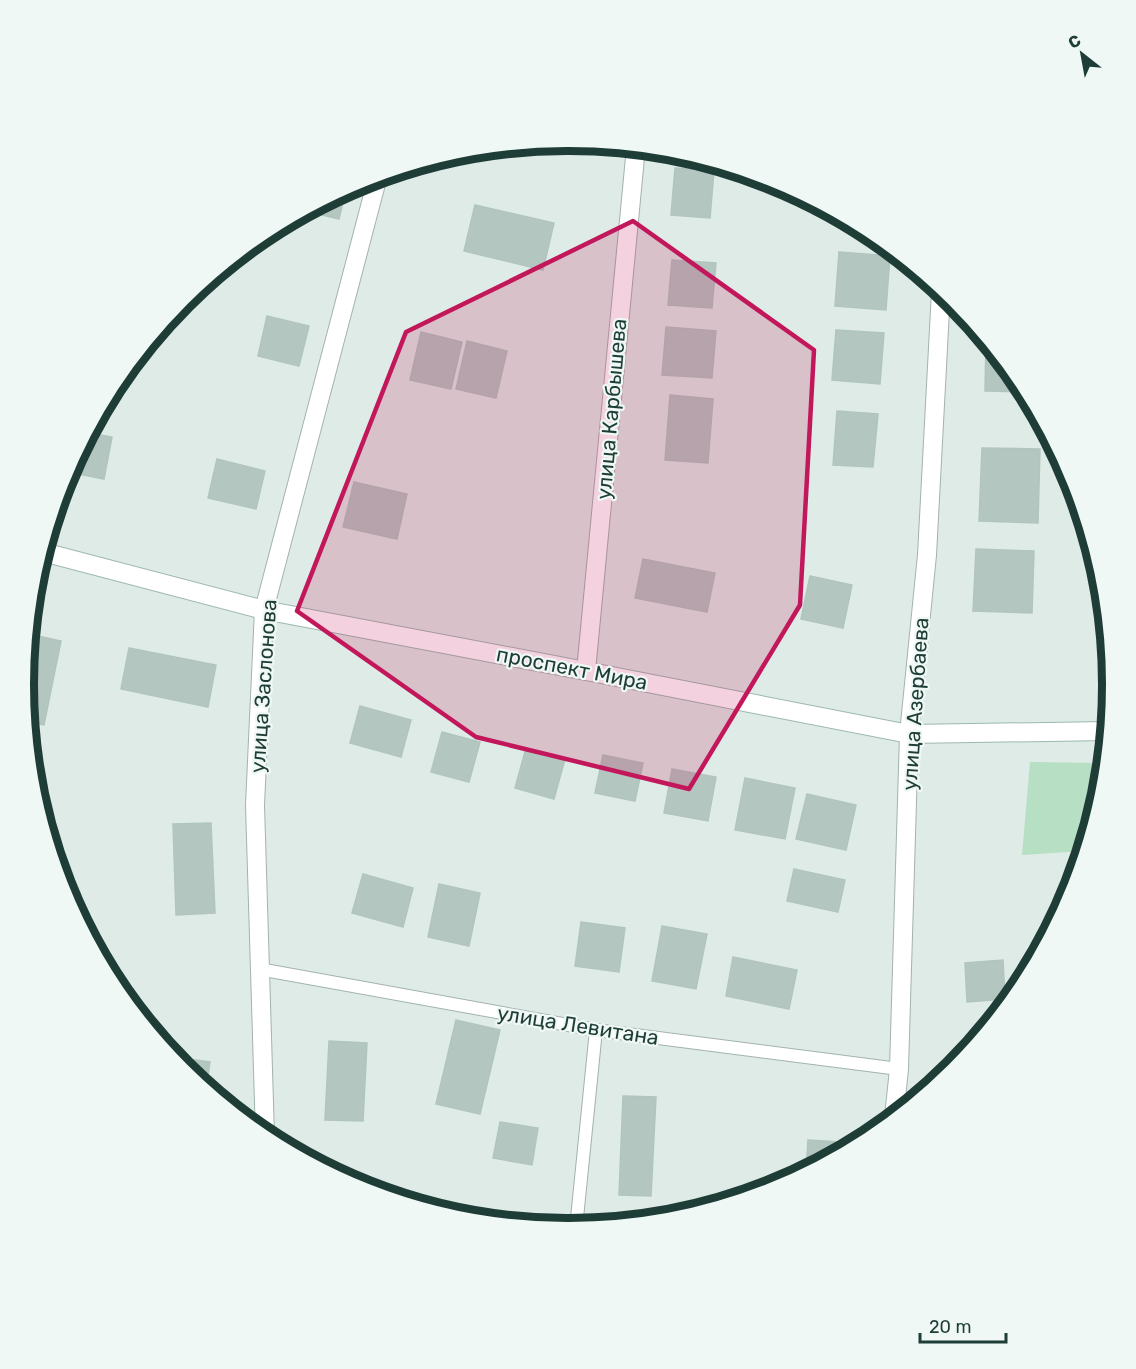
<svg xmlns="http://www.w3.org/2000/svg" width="1136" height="1369" viewBox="0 0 1136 1369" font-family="Rubik,sans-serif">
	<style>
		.green { fill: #b6dfc4 }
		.building { fill: #b4c6c0; stroke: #b1c5bf; stroke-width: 1.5 }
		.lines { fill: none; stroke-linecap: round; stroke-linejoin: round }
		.service-casing { stroke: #a2b3af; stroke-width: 14 }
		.minor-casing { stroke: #a2b3af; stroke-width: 20 }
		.secondary-casing { stroke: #9db8b0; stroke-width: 20 }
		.service { stroke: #fff; stroke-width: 12 }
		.minor { stroke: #fff; stroke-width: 18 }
		.secondary { stroke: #fff; stroke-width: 18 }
		.marked { fill: #c2185b; fill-opacity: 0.2; stroke: #c2185b; stroke-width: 4.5; stroke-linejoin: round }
		.labels { text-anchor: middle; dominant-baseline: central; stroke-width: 4.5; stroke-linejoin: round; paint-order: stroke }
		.street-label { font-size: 21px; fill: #1f3d37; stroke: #eff8f4 }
		.rim { fill: none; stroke: #1f3d37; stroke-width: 8 }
	</style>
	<rect width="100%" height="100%" fill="#dfebe7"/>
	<polygon class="green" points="1030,762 1104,763 1101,791 1083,851 1022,855"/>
	<g class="building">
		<polygon points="675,168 714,171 710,218 671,215"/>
		<polygon points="346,189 339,219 306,211"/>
		<polygon points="475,205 554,223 543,270 464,251"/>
		<polygon points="848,220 870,232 847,230"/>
		<polygon points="839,252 890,256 886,310 835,306"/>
		<polygon points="672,260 716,263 712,308 668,305"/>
		<polygon points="267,316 309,326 299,366 258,356"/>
		<polygon points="666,327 716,331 712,378 662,375"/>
		<polygon points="836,330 884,333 880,384 832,380"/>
		<polygon points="421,332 462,342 451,389 410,380"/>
		<polygon points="467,341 507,351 496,398 456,389"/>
		<polygon points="986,341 1021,383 1025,392 985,391"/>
		<polygon points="670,395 713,399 708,463 665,460"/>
		<polygon points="837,411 878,414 873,467 833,465"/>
		<polygon points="89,433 112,437 104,479 68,472"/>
		<polygon points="982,448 1040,449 1038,523 979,521"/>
		<polygon points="217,459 265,471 256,509 208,498"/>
		<polygon points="354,482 407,494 397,539 343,527"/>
		<polygon points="976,549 1034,551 1032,613 973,611"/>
		<polygon points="643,559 715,573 707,612 635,598"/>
		<polygon points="810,576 852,585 843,628 801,619"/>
		<polygon points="29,634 61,641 44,725 28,722 24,684"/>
		<polygon points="129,648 216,665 208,707 121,689"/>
		<polygon points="360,706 411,720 401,757 350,743"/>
		<polygon points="442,732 480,742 469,782 431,772"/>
		<polygon points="526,748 565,759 554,799 515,788"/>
		<polygon points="603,755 643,763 635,801 595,793"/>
		<polygon points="672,769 716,777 708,821 664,813"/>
		<polygon points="745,778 795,788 785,839 735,830"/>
		<polygon points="807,794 856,805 846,850 796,839"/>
		<polygon points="211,823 215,913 176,915 173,824"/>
		<polygon points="794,869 845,880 838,912 787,901"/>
		<polygon points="363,874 413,888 403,927 352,913"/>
		<polygon points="439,884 480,893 469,946 428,937"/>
		<polygon points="581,922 625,928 619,972 575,966"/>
		<polygon points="662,926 707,934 696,989 652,981"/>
		<polygon points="733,957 797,970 789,1009 726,996"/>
		<polygon points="1003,960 1005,999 967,1002 965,963"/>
		<polygon points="456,1020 500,1030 480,1114 436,1104"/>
		<polygon points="329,1041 367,1043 363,1121 325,1120"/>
		<polygon points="173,1057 210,1062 206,1088 183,1069"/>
		<polygon points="623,1096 656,1097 651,1196 619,1195"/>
		<polygon points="500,1122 538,1128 532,1165 493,1158"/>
		<polygon points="808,1140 840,1142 840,1153 806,1171"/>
	</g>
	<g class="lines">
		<g class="service-casing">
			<g id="service">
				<polyline points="259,969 596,1030 899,1069"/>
				<polyline points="576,1228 596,1030"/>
			</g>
		</g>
		<g class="minor-casing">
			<g id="minor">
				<polyline points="586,671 636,147"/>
				<polyline points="894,1117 899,1069 909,734 927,555 941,291"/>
				<polyline points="265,1136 255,805 264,610 378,176"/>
			</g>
		</g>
		<g class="secondary-casing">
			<polyline id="secondary" points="43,552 264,610 586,671 909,734 1107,731"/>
		</g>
		<use href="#service" class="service"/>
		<use href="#minor" class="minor"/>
		<use href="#secondary" class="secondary"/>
	</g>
	<path class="marked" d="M633,221L814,350L800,605L689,789L476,737L297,611L406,332Z"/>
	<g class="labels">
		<g class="street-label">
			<text transform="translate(611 409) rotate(-85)">улица Карбышева</text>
			<text transform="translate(572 668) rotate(11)">проспект Мира</text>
			<text transform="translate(263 686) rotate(-86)">улица Заслонова</text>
			<text transform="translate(915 704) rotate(-86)">улица Азербаева</text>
			<text transform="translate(578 1025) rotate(9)">улица Левитана</text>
		</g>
	</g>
	<path d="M0 0H1136V1369H0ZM567 151H569A533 533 0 0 1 1102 684V685A533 533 0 0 1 569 1218H567A533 533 0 0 1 34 685V684A533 533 0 0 1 567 151Z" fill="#eff8f4" fill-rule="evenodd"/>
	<path class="rim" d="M567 151H569A533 533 0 0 1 1102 684V685A533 533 0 0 1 569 1218H567A533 533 0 0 1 34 685V684A533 533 0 0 1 567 151Z"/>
	<g transform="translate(1082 54) rotate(329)" stroke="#eff8f4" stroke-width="4.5" paint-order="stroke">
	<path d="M0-4.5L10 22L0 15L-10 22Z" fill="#1f3d37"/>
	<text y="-9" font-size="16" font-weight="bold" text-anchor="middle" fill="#1f3d37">С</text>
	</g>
	<path d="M920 1333v9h86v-9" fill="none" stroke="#1f3d37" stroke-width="3"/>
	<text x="929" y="1333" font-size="18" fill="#1f3d37" stroke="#eff8f4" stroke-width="4.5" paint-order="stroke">20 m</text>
</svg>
